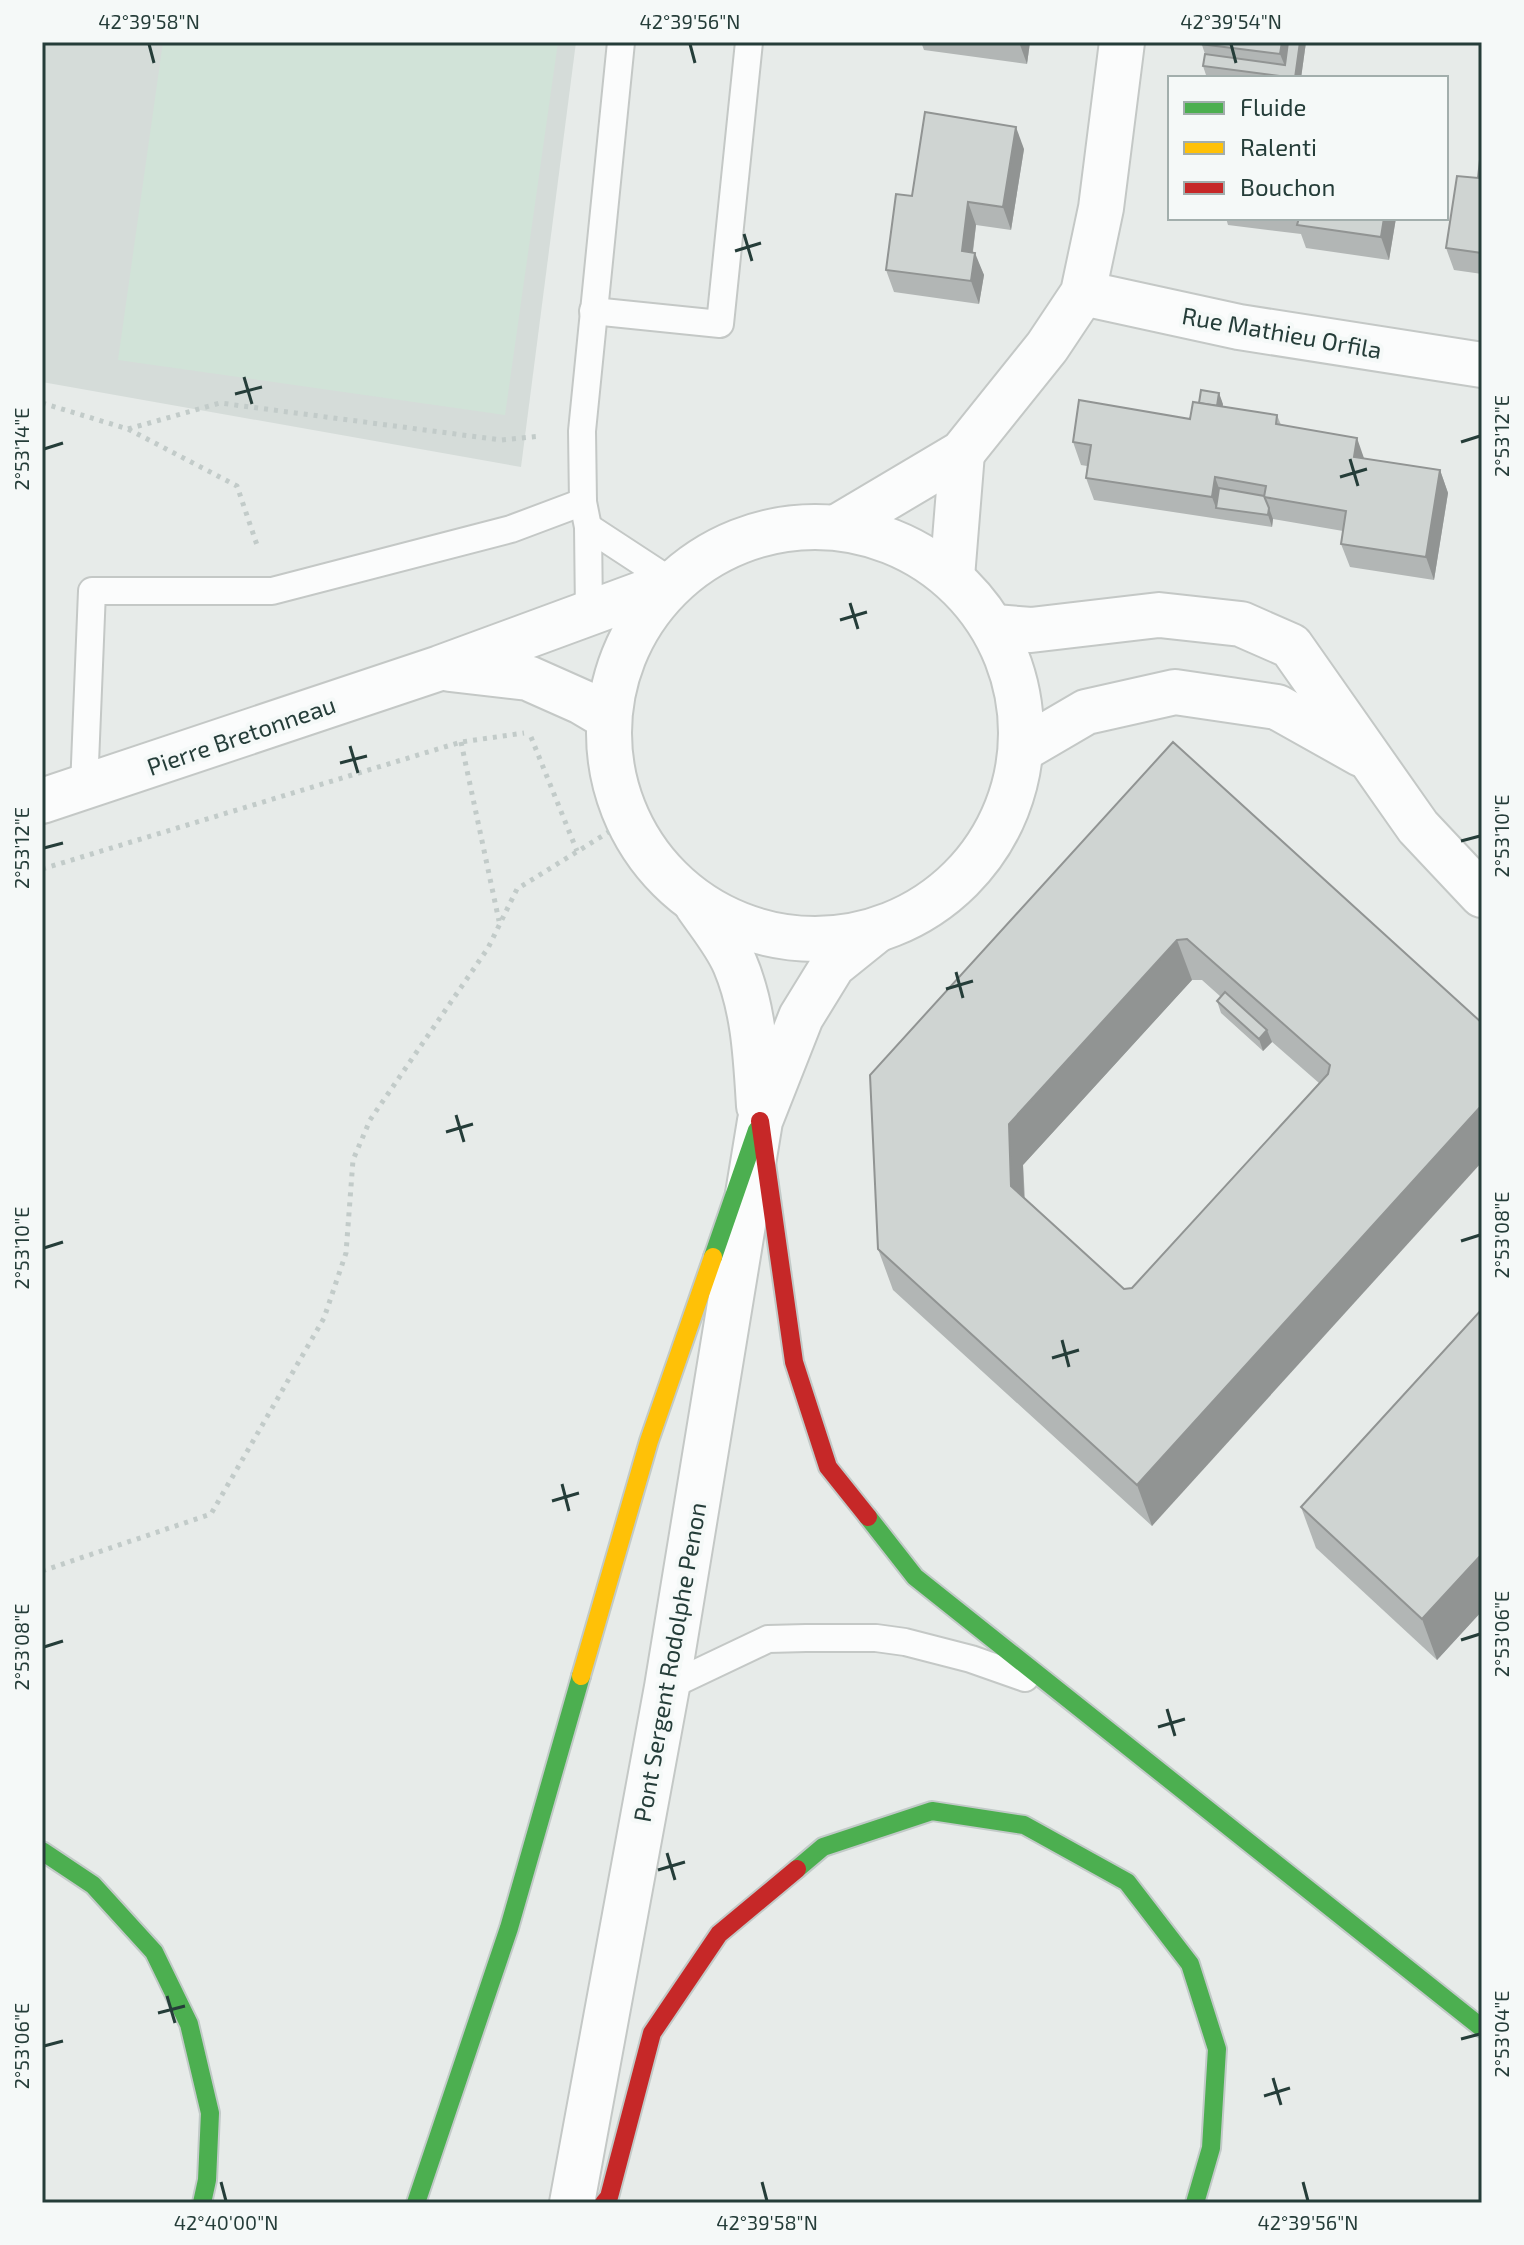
<svg xmlns="http://www.w3.org/2000/svg" width="1524" height="2245" viewBox="0 0 1524 2245" font-family="'Exo 2',sans-serif">
	<style>
		.built { fill: #d5dcd9 }
		.pitch { fill: #d1e3d8 }
		.lines { fill: none; stroke-linecap: round; stroke-linejoin: round }
		.lane-casing { stroke: #c4c8c6; stroke-width: 30 }
		.street-casing { stroke: #c4c8c6; stroke-width: 48 }
		.fast-casing { stroke: #c2cac8; stroke-width: 22 }
		.slow-casing { stroke: #c2cac8; stroke-width: 22 }
		.jam-casing { stroke: #c2cac8; stroke-width: 22 }
		.path { stroke: #c2cbc9; stroke-width: 5; stroke-dasharray: 4 6; stroke-linecap: butt }
		.lane { stroke: #fbfcfc; stroke-width: 26 }
		.street { stroke: #fbfcfc; stroke-width: 44 }
		.fast { stroke: #4caf50; stroke-width: 18 }
		.slow { stroke: #ffc107; stroke-width: 18 }
		.jam { stroke: #c62828; stroke-width: 18 }
		.wall { fill: #b2b6b5; fill-rule: evenodd }
		.shaded-wall { fill: #919493 }
		.building { fill: #cfd4d2; stroke: #919493; stroke-width: 2; fill-rule: evenodd }
		.ticks { fill: none; stroke: #253d39; stroke-width: 3 }
		.labels { text-anchor: middle; dominant-baseline: central; stroke-width: 8; stroke-linejoin: round; paint-order: stroke }
		.street-label { font-size: 24px; fill: #253d39; stroke: #f5f9f8 }
		.neatline { fill: none; stroke: #253d39; stroke-width: 3 }
		.ticks-label { font-size: 20px; text-anchor: middle; fill: #253d39 }
	</style>
	<rect width="100%" height="100%" fill="#e7ebe9"/>
	<polygon class="built" points="42,42 576,42 521,467 42,382"/>
	<polygon class="pitch" points="163,42 558,42 505,415 118,360"/>
	<g class="lines">
		<g class="lane-casing">
			<g id="lane">
				<polyline points="593,311 720,324 749,42"/>
				<polyline points="588,527 672,582"/>
				<polyline points="589,614 588,527 583,502 582,431 621,42"/>
				<polyline points="84,788 92,591 272,591 511,529 583,502"/>
				<polyline points="667,1687 768,1639 806,1638 876,1638 905,1642 971,1659 1025,1678"/>
			</g>
		</g>
		<g class="street-casing">
			<g id="street">
				<polyline points="1083,293 1239,327 1482,365"/>
				<polyline points="839,526 962,453 1047,347 1083,293 1101,208 1122,42"/>
				<circle cx="815" cy="733" r="206"/>
				<polyline points="952,577 962,453"/>
				<polyline points="994,627 1031,630 1159,615 1241,624 1291,646 1418,827 1482,895"/>
				<polyline points="450,669 528,678 582,702 609,718"/>
				<polyline points="1021,750 1086,712 1175,692 1277,707 1361,754"/>
				<polyline points="42,801 440,668 671,583"/>
				<path d="M697,905C710,924 726,943 735,964C754,1009 756,1057 759,1106"/>
				<polyline points="572,2203 667,1687 760,1121 801,1017 833,965 874,932"/>
			</g>
		</g>
		<g class="fast-casing">
			<g id="fast">
				<polyline points="713,1257 757,1130"/>
				<polyline points="868,1517 915,1577 1482,2028"/>
				<polyline points="42,1851 93,1885 154,1952 189,2024 210,2113 207,2180 202,2203"/>
				<polyline points="797,1869 823,1847 932,1811 1024,1825 1127,1882 1190,1964 1217,2049 1211,2148 1195,2203"/>
				<polyline points="416,2203 509,1928 581,1676"/>
			</g>
		</g>
		<g class="slow-casing">
			<polyline id="slow" points="581,1676 649,1441 713,1257"/>
		</g>
		<g class="jam-casing">
			<g id="jam">
				<polyline points="760,1121 794,1362 828,1467 868,1517"/>
				<polyline points="604,2203 609,2197 652,2033 719,1934 797,1869"/>
			</g>
		</g>
		<g class="path">
			<polyline points="42,403 128,429 237,486 258,548"/>
			<polyline points="128,429 220,403 501,440 541,436"/>
			<polyline points="531,737 577,851"/>
			<polyline points="461,742 499,921"/>
			<polyline points="42,869 461,742 524,733"/>
			<polyline points="42,1571 211,1514 324,1318 346,1253 353,1160 370,1120 488,948 517,889 628,820"/>
		</g>
		<use href="#lane" class="lane"/>
		<use href="#street" class="street"/>
		<use href="#fast" class="fast"/>
		<use href="#slow" class="slow"/>
		<use href="#jam" class="jam"/>
	</g>
	<g class="wall">
		<polygon points="921,42 1030,42 1027,64 924,50"/>
		<polygon points="1201,42 1306,42 1301,78 1207,78 1203,66 1205,54"/>
		<polygon points="1024,149 1011,230 976,225 973,252 984,275 979,304 894,292 886,270 912,196"/>
		<polygon points="1482,151 1482,274 1454,270 1446,248 1478,178"/>
		<polygon points="1226,218 1396,218 1389,260 1306,248 1301,234 1228,225"/>
		<polygon points="1219,393 1223,407 1277,415 1281,425 1364,459 1440,470 1448,493 1434,580 1350,567 1341,544 1343,531 1273,519 1272,527 1094,500 1086,478 1087,466 1081,465 1073,442 1190,419 1199,403"/>
		<path d="M1173,742L1482,1023L1152,1526L893,1290L878,1249ZM1192,980H1202L1221,997L1217,1001L1221,1013L1263,1051L1272,1042L1271,1041L1319,1083L1132,1288L1124,1289L1025,1198L1023,1165Z"/>
		<polygon points="1482,1309 1482,1611 1437,1660 1316,1548 1301,1507"/>
	</g>
	<g class="shaded-wall">
		<polygon points="1019,42 1030,42 1027,64"/>
		<polygon points="1282,42 1294,42 1289,76 1280,54"/>
		<polygon points="1300,42 1306,42 1301,78 1295,78"/>
		<polygon points="1016,127 1024,149 1011,230 1003,207"/>
		<polygon points="968,202 976,225 970,273 962,251"/>
		<polygon points="1384,218 1396,218 1389,260 1381,237"/>
		<polygon points="975,253 984,275 979,304 971,281"/>
		<polygon points="1219,393 1223,404 1220,428 1216,416"/>
		<polygon points="1357,438 1365,461 1354,457"/>
		<polygon points="1440,470 1448,493 1434,580 1426,557"/>
		<polygon points="1215,477 1223,500 1216,508 1212,497"/>
		<polygon points="1269,508 1273,519 1272,527 1268,515"/>
		<polygon points="1177,940 1192,980 1023,1165 1025,1226 1011,1186 1009,1124"/>
		<polygon points="1267,1030 1272,1042 1263,1051 1259,1039"/>
		<polygon points="1482,1105 1482,1162 1152,1526 1137,1485"/>
		<polygon points="1482,1554 1482,1611 1437,1660 1422,1619"/>
	</g>
	<g class="building">
		<polygon points="1201,42 1282,42 1280,54 1201,44"/>
		<polygon points="1288,42 1300,42 1295,78 1203,66 1205,54 1285,65"/>
		<polygon points="925,112 1016,127 1003,207 968,202 962,251 975,253 971,281 886,270 896,194 912,196"/>
		<polygon points="1481,151 1482,151 1482,253 1446,248 1457,176 1478,178"/>
		<polygon points="1299,218 1384,218 1381,237 1297,225"/>
		<polygon points="1201,390 1219,393 1217,406 1199,403"/>
		<polygon points="1079,400 1190,419 1193,402 1277,415 1276,424 1357,438 1354,457 1440,470 1426,557 1341,544 1346,511 1264,497 1266,486 1215,477 1212,497 1086,478 1091,445 1073,442"/>
		<polygon points="1219,488 1264,496 1269,508 1268,515 1216,508"/>
		<path d="M1173,742L1482,1023V1105L1137,1485L878,1249L870,1075ZM1187,939L1330,1065L1328,1074L1132,1288L1124,1289L1011,1186L1009,1124L1177,940Z"/>
		<polygon points="1225,992 1267,1030 1259,1039 1217,1001"/>
		<polygon points="1482,1309 1482,1554 1422,1619 1301,1507"/>
	</g>
	<path class="ticks" d="M149,44L154,63M690,44L695,63M1231,44L1236,63M744,234L752,261M735,251L761,243M244,377L252,404M235,394L262,387M1461,442L1480,436M44,449L63,443M1350,459L1358,486M1340,477L1367,469M850,603L858,629M840,620L867,612M350,746L358,773M340,763L367,756M1461,841L1480,836M44,848L63,843M956,972L963,998M946,989L973,981M456,1115L464,1142M446,1132L473,1124M1461,1241L1480,1235M44,1248L63,1242M1062,1340L1069,1367M1052,1358L1079,1350M562,1484L569,1511M552,1501L579,1493M1461,1640L1480,1634M44,1647L63,1641M1167,1709L1175,1736M1158,1727L1185,1719M667,1853L675,1880M658,1870L685,1862M167,1996L175,2023M158,2013L185,2006M1461,2039L1480,2034M44,2046L63,2041M1273,2078L1281,2105M1264,2096L1290,2088M221,2182L226,2201M762,2182L767,2201M1303,2182L1308,2201"/>
	<g class="labels">
		<g class="street-label">
			<text transform="translate(1282 332) rotate(10)">Rue Mathieu Orfila</text>
			<text transform="translate(241 735) rotate(-19)">Pierre Bretonneau</text>
			<text transform="translate(669 1662) rotate(-80)">Pont Sergent Rodolphe Penon</text>
		</g>
	</g>
	<rect width="1524" height="2245" fill="none" stroke="#f5f9f8" stroke-width="88"/>
	<rect x="1168" y="76" width="280" height="144" fill="#f5f9f8" stroke="#a2aeac" stroke-width="2"/>
	<rect x="1184" y="102" width="40" height="12" fill="#4caf50" stroke="#a2aeac" stroke-width="2"/>
	<text x="1240" y="116" font-size="24" fill="#253d39">Fluide</text>
	<rect x="1184" y="142" width="40" height="12" fill="#ffc107" stroke="#a2aeac" stroke-width="2"/>
	<text x="1240" y="156" font-size="24" fill="#253d39">Ralenti</text>
	<rect x="1184" y="182" width="40" height="12" fill="#c62828" stroke="#a2aeac" stroke-width="2"/>
	<text x="1240" y="196" font-size="24" fill="#253d39">Bouchon</text>
	<rect x="44" y="44" width="1436" height="2157" class="neatline"/>
	<g class="ticks-label">
		<text x="149" y="29">42°39'58"N</text>
		<text x="690" y="29">42°39'56"N</text>
		<text x="1231" y="29">42°39'54"N</text>
		<text transform="translate(1502 436) rotate(-90)" y="7">2°53'12"E</text>
		<text transform="translate(22 449) rotate(-90)" y="7">2°53'14"E</text>
		<text transform="translate(1502 836) rotate(-90)" y="7">2°53'10"E</text>
		<text transform="translate(22 848) rotate(-90)" y="7">2°53'12"E</text>
		<text transform="translate(1502 1235) rotate(-90)" y="7">2°53'08"E</text>
		<text transform="translate(22 1248) rotate(-90)" y="7">2°53'10"E</text>
		<text transform="translate(1502 1634) rotate(-90)" y="7">2°53'06"E</text>
		<text transform="translate(22 1647) rotate(-90)" y="7">2°53'08"E</text>
		<text transform="translate(1502 2034) rotate(-90)" y="7">2°53'04"E</text>
		<text transform="translate(22 2046) rotate(-90)" y="7">2°53'06"E</text>
		<text x="226" y="2230">42°40'00"N</text>
		<text x="767" y="2230">42°39'58"N</text>
		<text x="1308" y="2230">42°39'56"N</text>
	</g>
</svg>
